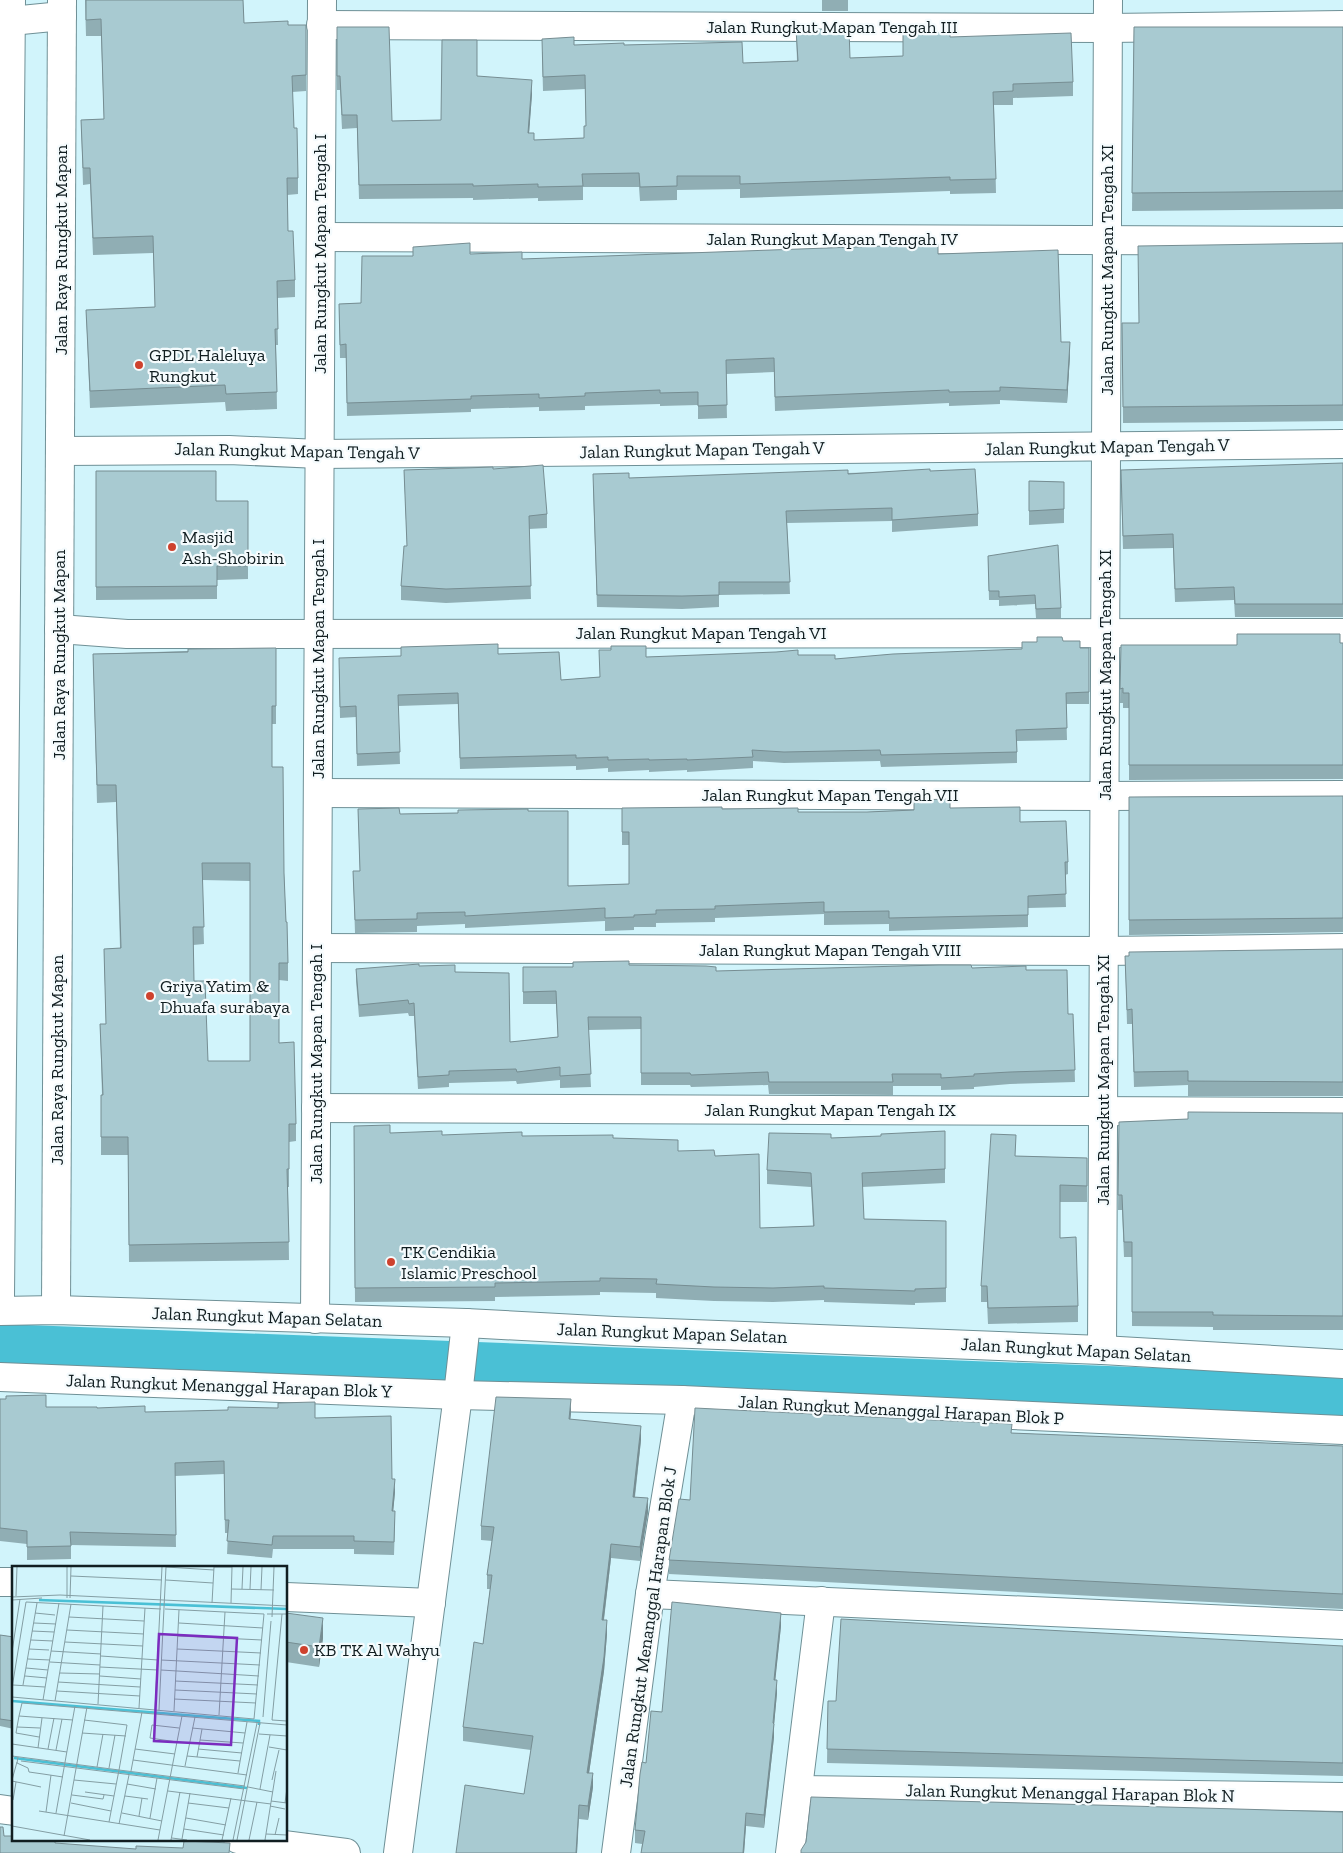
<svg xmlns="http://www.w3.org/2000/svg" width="1343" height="1853" viewBox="0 0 1343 1853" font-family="'Zilla Slab',serif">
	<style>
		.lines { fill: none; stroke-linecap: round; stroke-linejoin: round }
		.river { stroke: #4ac0d5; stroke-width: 58 }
		.minor-casing { stroke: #6f9096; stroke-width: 30 }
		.minor { stroke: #fff; stroke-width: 28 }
		.wall { fill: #90aeb4; fill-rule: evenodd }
		.shaded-wall { fill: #768d92 }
		.building { fill: #a8cad1; stroke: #768d92; fill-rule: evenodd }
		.poi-dot { fill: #ce422e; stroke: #f5fbfd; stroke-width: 2 }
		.labels { text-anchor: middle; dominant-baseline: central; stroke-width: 4.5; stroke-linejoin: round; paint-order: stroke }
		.street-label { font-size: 18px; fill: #111e21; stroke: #f5fbfd }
		.poi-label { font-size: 18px; fill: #111e21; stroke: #f5fbfd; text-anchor: start }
		.inset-river { fill: none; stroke: #4ac0d5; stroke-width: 2.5 }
		.inset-road { fill: none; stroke: #849ea4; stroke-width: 1 }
		.view { fill: #7b2cbf; fill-opacity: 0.15; stroke: #7b2cbf; stroke-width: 2.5 }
		.inset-edge { fill: none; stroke: #111e21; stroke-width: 2.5 }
	</style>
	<rect width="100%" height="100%" fill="#d1f4fb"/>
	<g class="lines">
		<polyline class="river" points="0,1353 1343,1404"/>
		<g class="minor-casing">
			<g id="minor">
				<polyline points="11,21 62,16"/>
				<polyline points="321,25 1108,28 1343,25"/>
				<polyline points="321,237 1343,241"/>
				<polyline points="60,451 229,450 319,454 1343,444"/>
				<polyline points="59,629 127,634 1343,633"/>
				<polyline points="318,793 1104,796 1343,795"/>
				<polyline points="317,948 1103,951 1343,948"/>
				<polyline points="316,1108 1343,1112"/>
				<polyline points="0,1298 11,0"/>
				<polyline points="56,1310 62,0"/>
				<polyline points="0,1311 56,1310 466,1323 614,1331 1102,1350 1343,1364"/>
				<polyline points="315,1319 322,0"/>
				<polyline points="1102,1350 1108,0"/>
				<polyline points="0,1377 458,1395 682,1400 1343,1430"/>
				<polyline points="0,1582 14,1582"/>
				<polyline points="650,1594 1343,1625"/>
				<polyline points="286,1597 431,1603"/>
				<polyline points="798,1790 1343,1797"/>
				<polyline points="0,1809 14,1811"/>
				<polyline points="238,1839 346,1853"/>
				<polyline points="398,1853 458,1395 466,1323"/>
				<polyline points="616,1853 650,1594 682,1400"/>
				<polyline points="790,1853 821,1601"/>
			</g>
		</g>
		<use href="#minor" class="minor"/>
	</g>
	<g class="wall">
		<polygon points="85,0 243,0 244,23 288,25 306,25 306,91 292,92 294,128 298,178 298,194 287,195 288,231 295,280 295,297 277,298 278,345 276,345 277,409 226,411 225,402 90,408 86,310 155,307 153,253 93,255 90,184 83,185 81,120 104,119 101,36 86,36"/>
		<rect x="822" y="0" width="26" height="11"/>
		<polygon points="337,27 392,121 441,120 477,76 532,94 529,133 534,140 584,138 586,126 585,89 543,91 542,52 574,45 624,45 743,63 797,61 796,29 850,58 903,56 950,37 1073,82 1073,96 1013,98 1013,105 994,105 996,193 950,194 950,191 740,198 740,189 677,190 677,200 640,201 639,187 583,187 583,200 538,201 538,198 473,200 473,198 359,199 357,128 342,129 340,90 337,90"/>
		<polygon points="1134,27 1343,27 1343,209 1132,211"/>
		<polygon points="1343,243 1343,421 1123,423 1122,323 1139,323"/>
		<polygon points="413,247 470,254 522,259 938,254 1061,342 1070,355 1067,403 1000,400 1000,404 949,406 949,403 775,411 774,372 726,374 727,418 698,419 698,405 660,406 660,404 585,406 585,410 539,411 539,407 471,409 471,412 347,416 346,358 340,358 339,304 361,303 413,256"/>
		<polygon points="1343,463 1343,617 1235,617 1234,600 1175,602 1173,548 1123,549 1121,484"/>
		<polygon points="493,469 547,514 547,528 529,529 531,599 446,603 401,600 401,586 407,546 404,470"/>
		<polygon points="96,471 216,501 248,501 248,579 217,580 217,599 96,600"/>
		<polygon points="930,471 978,514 978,526 892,532 892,521 787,523 790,594 719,595 719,607 682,609 597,607 593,486 629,478"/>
		<polygon points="1029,481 1064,482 1064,523 1029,525"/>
		<polygon points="988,556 1061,608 1061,618 1036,618 1035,604 999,606 999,600 989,600"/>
		<polygon points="1237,634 1343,643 1343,779 1129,780 1129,708 1123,708 1123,703 1120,703 1121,645 1237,645"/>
		<polygon points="1063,641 1080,648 1089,648 1089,704 1066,704 1067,740 1017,741 1017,763 881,767 880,761 784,763 753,761 753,768 687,772 687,770 649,772 649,770 608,772 608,768 576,770 576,766 460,769 458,704 398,706 400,764 357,766 356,717 340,718 339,669 498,654 561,680 599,677 646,657 798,655 835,659 1022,649"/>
		<path d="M276,648V724H272V767L284,873L288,963V981L279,980V1043L296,1124V1141L289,1142V1187H288L289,1260L129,1262L128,1155H101V1095H102L100,1024H106L104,949L120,948L116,802L97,803L93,654ZM202,880L250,881V1061H208L194,981L193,945L204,944Z"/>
		<polygon points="1343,796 1343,932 1129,935 1129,797"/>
		<polygon points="622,808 722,809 798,812 867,812 950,808 1020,822 1068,862 1068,874 1065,875 1066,907 1028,908 1028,927 889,931 889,924 824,925 824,914 715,918 715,922 656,923 656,927 634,927 634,930 605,931 605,921 465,928 465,924 417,926 417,932 355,933 353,871 360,871 358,809 400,814 458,813 528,811 568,886 629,884 629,845 622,845"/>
		<polygon points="1343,949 1343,1096 1188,1096 1188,1085 1134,1087 1132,1024 1127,1024 1125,956"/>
		<polygon points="629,965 716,971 972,968 1026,970 1068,1014 1073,1014 1075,1082 1010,1084 974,1087 974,1089 941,1090 941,1086 893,1086 893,1095 769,1094 768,1085 691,1087 690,1085 641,1085 641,1029 588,1030 591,1087 560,1088 560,1080 517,1084 516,1081 449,1083 449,1087 418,1089 414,1016 409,1016 408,1013 359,1017 356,981 356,969 419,966 455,972 510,1042 558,1037 556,1004 523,1004 523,967 573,967"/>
		<polygon points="1343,1113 1343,1330 1213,1330 1213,1327 1132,1326 1132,1257 1124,1257 1122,1210 1118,1210 1119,1122"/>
		<polygon points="354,1126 390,1133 442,1135 613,1138 678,1151 715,1156 760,1228 813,1226 811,1187 767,1184 767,1170 831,1138 881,1136 945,1131 945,1183 862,1187 864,1219 946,1221 946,1302 915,1303 915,1305 824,1302 824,1300 773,1302 714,1301 656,1298 656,1293 600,1292 600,1295 495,1297 495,1301 355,1302"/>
		<polygon points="1016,1156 1087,1158 1087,1202 1060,1202 1060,1238 1078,1306 1078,1322 988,1324 987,1302 981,1302 981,1286"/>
		<polygon points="0,1399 46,1407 97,1408 145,1412 315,1418 392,1479 395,1492 393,1511 395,1524 394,1555 354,1554 354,1549 273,1549 272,1558 227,1554 228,1533 225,1533 224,1474 175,1476 176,1547 71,1545 71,1559 27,1560 27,1544 0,1541"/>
		<polygon points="571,1413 570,1419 641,1440 635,1497 648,1512 640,1561 611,1558 604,1620 607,1634 604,1671 589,1773 593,1787 588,1820 579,1819 577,1853 456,1853 524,1794 531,1750 463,1741 463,1727 483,1644 490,1589 487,1589 487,1575 492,1541 481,1540 481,1526"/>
		<polygon points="1012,1433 1343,1446 1343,1609 669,1574 669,1560 690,1500"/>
		<polygon points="286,1613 323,1638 319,1667 286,1662"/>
		<polygon points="781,1626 775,1680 777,1693 774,1724 774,1737 764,1828 746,1826 744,1853 641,1853 642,1844 635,1843 635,1830 646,1763 662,1712"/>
		<polygon points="0,1635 14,1637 14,1729 0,1726"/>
		<polygon points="1343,1646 1343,1776 827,1763 828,1701 836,1701"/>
	</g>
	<g class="shaded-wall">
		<polygon points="532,80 532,94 528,147 528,133"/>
		<polygon points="1070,342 1070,355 1067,403 1067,390"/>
		<polygon points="571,1399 571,1413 569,1433 569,1419"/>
		<polygon points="641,1426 641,1440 633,1511 633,1497"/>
		<polygon points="395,1479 395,1492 392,1524 392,1511"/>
		<polygon points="648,1498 648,1512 640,1561 640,1547"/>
		<polygon points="611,1544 611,1558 602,1634 602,1620"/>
		<polygon points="781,1613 781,1626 774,1693 774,1680"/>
		<polygon points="323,1618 323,1638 319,1667 319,1647"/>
		<polygon points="607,1620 607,1634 604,1671 587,1787 587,1773"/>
		<polygon points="777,1680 777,1693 773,1737 773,1723"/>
		<polygon points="774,1724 774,1737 764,1828 764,1815"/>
		<polygon points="593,1773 593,1787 588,1820 588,1806"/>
		<polygon points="579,1805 577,1853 576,1853"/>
		<polygon points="746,1813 746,1826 744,1853 743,1853"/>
	</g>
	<g class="building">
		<polygon points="86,0 243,0 244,23 288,21 288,25 306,25 306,75 292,76 294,128 297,128 298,178 287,178 288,231 293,231 295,280 277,281 278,329 275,329 277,392 226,394 225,385 90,391 86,310 155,307 153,236 93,238 90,168 83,168 81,120 104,119 101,19 86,20"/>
		<polygon points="337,27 389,27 392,121 441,120 442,40 477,40 477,76 532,80 528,133 534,133 534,140 584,138 584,126 586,126 585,75 543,77 542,39 574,37 574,45 624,43 624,45 742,42 743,63 798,61 796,29 849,29 850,58 903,56 903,34 950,32 950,37 1071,33 1073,82 1013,84 1013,91 993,92 996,179 950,180 950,177 740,184 740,176 677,176 677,186 640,187 639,173 582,174 583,186 538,187 538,184 473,186 473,184 359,185 357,115 342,115 340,76 337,76"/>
		<polygon points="1134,27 1343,27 1343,191 1132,193"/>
		<polygon points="470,243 470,254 522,252 522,259 938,244 938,254 1058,250 1061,342 1070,342 1067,390 1000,387 1000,391 949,392 949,390 775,397 774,358 726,360 727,405 698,406 698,392 660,393 660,390 585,393 585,396 539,398 539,394 471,396 471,399 347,403 346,344 340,345 339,304 361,303 362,256 413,256 413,247"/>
		<polygon points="1343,243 1343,405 1123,407 1122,323 1139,323 1138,246"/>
		<polygon points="1343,463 1343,604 1235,604 1234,587 1175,589 1173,534 1123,536 1121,470"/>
		<polygon points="543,465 547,514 529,516 531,586 446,589 401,586 404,546 407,546 404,470 493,467 493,469"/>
		<polygon points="930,469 930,471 975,469 978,514 892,520 892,508 786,511 790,582 719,582 719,595 682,596 597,595 593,474 629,473 629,478 848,470 848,474"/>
		<polygon points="96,471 216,471 216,501 248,501 248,566 217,566 217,586 96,587"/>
		<polygon points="1029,481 1064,482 1064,509 1029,511"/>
		<polygon points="1058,545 1061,608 1036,609 1035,595 999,597 999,591 989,591 988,556"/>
		<polygon points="1237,634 1340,634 1340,643 1343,643 1343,765 1129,765 1129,693 1123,693 1123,688 1120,689 1121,645 1237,645"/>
		<polygon points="1037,637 1062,637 1063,641 1080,641 1080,648 1089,648 1089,692 1066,693 1067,728 1016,730 1017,752 881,755 880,750 784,752 752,750 753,757 687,760 687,759 649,760 649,759 608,760 608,757 576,758 576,755 460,758 458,693 398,695 400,752 357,754 356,706 340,707 339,658 401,656 401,647 498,644 498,654 559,652 561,680 600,677 599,650 611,650 611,646 646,646 646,657 776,652 798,650 798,655 835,655 835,659 893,654 1022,649 1022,642 1037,642"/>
		<path d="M276,648V706H272V767H283L284,873L286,922H287L288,963H279V1043L294,1042L296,1124H289V1169H287L289,1242L129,1245L128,1137H101V1095H103L100,1024H106L104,949L121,948L116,785H97L93,654L188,652V649ZM202,863H250V1061H208L205,981H194L193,927H204Z"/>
		<polygon points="1343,796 1343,918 1129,920 1129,797"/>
		<polygon points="950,799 950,808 1020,807 1020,822 1066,821 1068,862 1065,862 1066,894 1028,896 1028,915 889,918 889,911 824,912 824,902 715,906 715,909 656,910 656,914 634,915 634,917 605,918 605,908 465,916 465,912 417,913 417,919 355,920 353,871 360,871 358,809 399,808 400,814 458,813 458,810 528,809 528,811 568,811 568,886 629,884 629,832 622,832 622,808 722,807 722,809 798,808 798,812 867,812 914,810 914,800"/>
		<polygon points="1343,949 1343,1082 1188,1081 1188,1071 1134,1072 1132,1009 1127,1010 1125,956 1129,956 1129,952"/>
		<polygon points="629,961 629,965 706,966 716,967 716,971 939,965 971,965 972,968 1026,966 1026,970 1067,970 1068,1014 1073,1014 1075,1070 1010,1072 974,1074 974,1076 941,1078 941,1074 892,1074 893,1082 769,1082 768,1072 691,1075 690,1073 641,1073 641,1017 588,1017 591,1074 560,1076 560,1067 517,1072 516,1069 449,1071 449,1075 418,1077 414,1003 409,1004 408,1000 359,1005 356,969 419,964 419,966 455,965 455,972 509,973 510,1042 558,1037 556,991 523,992 523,967 573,967 573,962"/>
		<polygon points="1188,1112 1343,1113 1343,1316 1213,1315 1213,1312 1132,1312 1132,1242 1124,1242 1122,1195 1118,1195 1119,1122 1188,1119"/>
		<polygon points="390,1125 390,1133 442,1131 442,1135 522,1132 522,1136 613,1135 613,1138 678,1140 678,1151 714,1150 715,1156 759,1154 760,1228 814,1226 811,1173 767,1170 769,1133 831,1134 831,1138 881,1136 881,1134 945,1131 945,1169 862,1173 864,1219 946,1221 946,1288 915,1289 915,1291 824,1288 824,1286 773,1288 714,1287 656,1284 657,1279 600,1278 600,1281 495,1283 495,1287 355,1288 354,1126"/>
		<polygon points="991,1134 1016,1135 1015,1156 1087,1158 1087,1186 1060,1185 1060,1238 1076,1237 1078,1306 988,1308 987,1286 981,1286"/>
		<polygon points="46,1395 46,1407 97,1407 97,1408 145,1406 145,1412 228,1410 228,1407 278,1408 278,1403 315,1402 315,1418 391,1416 392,1479 395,1479 392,1511 395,1511 394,1542 354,1541 354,1536 273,1536 272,1545 227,1541 229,1520 225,1520 224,1461 175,1463 176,1535 70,1532 71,1546 27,1547 27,1531 0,1528 0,1399 6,1399 6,1396"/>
		<polygon points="496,1397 571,1399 569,1419 641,1426 633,1497 648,1498 640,1547 611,1544 602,1620 607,1620 604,1657 587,1773 593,1773 588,1806 579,1805 576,1853 456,1853 465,1785 524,1794 533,1736 463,1727 474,1642 483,1644 492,1575 487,1575 494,1527 481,1526"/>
		<polygon points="695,1408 1012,1424 1011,1433 1343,1446 1343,1594 669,1560 679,1499 690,1500"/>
		<polygon points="672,1602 781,1613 774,1680 777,1680 773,1723 774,1724 764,1815 746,1813 743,1853 641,1853 645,1831 635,1830 640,1774 642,1762 646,1763 651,1711 662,1712"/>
		<polygon points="286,1613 323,1618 319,1647 286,1642"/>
		<polygon points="841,1619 1343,1646 1343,1763 827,1749 828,1701 836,1701"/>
		<polygon points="0,1635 14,1637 14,1721 0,1719"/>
		<polygon points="811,1797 1343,1812 1343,1853 801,1853 801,1850 806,1842"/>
		<polygon points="0,1827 3,1827 4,1836 14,1836 14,1839 55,1839 55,1843 136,1849 136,1846 183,1848 184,1841 230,1843 229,1853 0,1853"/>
	</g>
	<g class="poi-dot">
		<circle cx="139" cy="365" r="5"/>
		<circle cx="172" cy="547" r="5"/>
		<circle cx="150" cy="996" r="5"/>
		<circle cx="391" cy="1262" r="5"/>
		<circle cx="304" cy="1650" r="5"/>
	</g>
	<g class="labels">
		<g class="street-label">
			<text x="832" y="27">Jalan Rungkut Mapan Tengah III</text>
			<text x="832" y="239">Jalan Rungkut Mapan Tengah IV</text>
			<text transform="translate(61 250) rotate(-90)">Jalan Raya Rungkut Mapan</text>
			<text transform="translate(320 254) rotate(-90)">Jalan Rungkut Mapan Tengah I</text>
			<text transform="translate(1107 270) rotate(-90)">Jalan Rungkut Mapan Tengah XI</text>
			<text transform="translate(1107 447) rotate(-1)">Jalan Rungkut Mapan Tengah V</text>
			<text transform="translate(702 450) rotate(-1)">Jalan Rungkut Mapan Tengah V</text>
			<text transform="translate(297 451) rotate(1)">Jalan Rungkut Mapan Tengah V</text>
			<text x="701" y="633">Jalan Rungkut Mapan Tengah VI</text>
			<text transform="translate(59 655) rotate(-90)">Jalan Raya Rungkut Mapan</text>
			<text transform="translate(318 659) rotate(-90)">Jalan Rungkut Mapan Tengah I</text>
			<text transform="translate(1105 675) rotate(-90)">Jalan Rungkut Mapan Tengah XI</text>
			<text x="830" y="795">Jalan Rungkut Mapan Tengah VII</text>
			<text x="830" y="950">Jalan Rungkut Mapan Tengah VIII</text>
			<text transform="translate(57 1060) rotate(-90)">Jalan Raya Rungkut Mapan</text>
			<text transform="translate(316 1064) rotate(-90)">Jalan Rungkut Mapan Tengah I</text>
			<text transform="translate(1103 1080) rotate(-90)">Jalan Rungkut Mapan Tengah XI</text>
			<text x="830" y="1110">Jalan Rungkut Mapan Tengah IX</text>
			<text transform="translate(267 1317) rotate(2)">Jalan Rungkut Mapan Selatan</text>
			<text transform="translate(672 1333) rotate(2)">Jalan Rungkut Mapan Selatan</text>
			<text transform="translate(1076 1350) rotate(3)">Jalan Rungkut Mapan Selatan</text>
			<text transform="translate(229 1386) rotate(2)">Jalan Rungkut Menanggal Harapan Blok Y</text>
			<text transform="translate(901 1410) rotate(3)">Jalan Rungkut Menanggal Harapan Blok P</text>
			<text transform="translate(648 1627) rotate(-82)">Jalan Rungkut Menanggal Harapan Blok J</text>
			<text transform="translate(1070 1793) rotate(1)">Jalan Rungkut Menanggal Harapan Blok N</text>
		</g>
		<g class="poi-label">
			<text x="149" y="355">GPDL Haleluya<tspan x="149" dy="21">Rungkut</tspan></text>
			<text x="182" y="537">Masjid<tspan x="182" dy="21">Ash-Shobirin</tspan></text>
			<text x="160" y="986">Griya Yatim &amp;<tspan x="160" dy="21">Dhuafa surabaya</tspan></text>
			<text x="401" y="1252">TK Cendikia<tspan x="401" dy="21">Islamic Preschool</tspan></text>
			<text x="314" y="1650">KB TK Al Wahyu</text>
		</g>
	</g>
	<g transform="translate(12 1566)">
		<rect width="275" height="275" fill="#d1f4fb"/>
		<path class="inset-river" d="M27,34L275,43M0,135L247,155V159M2,192L235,222"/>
		<path class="inset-road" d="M154,1L202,4M202,1H220M59,10L150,14M154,14L201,17M219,23L262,24M230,23L231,1M238,23L239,1M249,24L250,1M4,30L5,1M0,31L48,29L275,40M55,32V1M58,32L59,1M0,34L30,32M200,37L202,1M219,37L220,1M23,47L43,49M255,48H275M270,48L260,154L275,155M57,51L132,55M260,51L262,1M22,57L44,58M167,57L251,62M55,64L132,68M20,65L42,66M166,70L250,74M19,74L41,75M53,76L131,80M17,83L37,84M165,83L249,87M39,85L89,88M0,86L8,33M89,90L146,94M16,93L38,94M149,94L248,99M38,96L88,99M88,101L146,104M14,102L36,104M149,104L247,110M48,107L88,108M13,110L35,112M88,110L129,113M163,115L246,119M46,116L128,121M1,119L33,121M11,119L25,37M0,122L14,36L149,43M163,124L245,128M45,125L128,130M0,131L242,153L252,48L153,43M162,133L244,137M31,134L47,37M43,135L59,38M86,138L91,40M127,142L133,42M143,144L150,1M147,144L154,1M162,145L167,44M207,149L213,46M7,150L10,137L275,159M251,151L259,55M72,154L115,159L107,204L233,220M5,161L7,150L61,154M180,162L233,167M70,167L114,170M247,168L275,170M27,171L4,167L5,161L28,162M188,174L231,177M165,176L138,172L140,159L167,162M0,178L55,186M257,181L275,184M26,182L30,152M36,183L42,152M123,183L163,188M186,183L230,187M44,184L50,153M0,190L107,204L97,256M175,190L228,195M6,191L5,197L16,202L17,206L31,208M185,191L190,163M121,194L235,209M9,195L232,223M173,200L183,151M85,201L91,168M97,202L103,169M119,205L130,146M226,207L235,156M31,208L51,211M0,214L5,196M62,214L104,218M260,214L267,184M0,215L29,221M115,218L144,223M236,221L261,226M248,223L258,169M156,225L259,238M73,226L102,230M60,229L91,233L92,229M113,230L136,233M1,234L4,216M259,235L275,237M59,237L99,245M176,237L217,242M273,237L275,222M258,240L273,243M27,245L148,264M34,246L39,209M44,247L63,140M110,247L150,255M127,250L130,232M138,252L145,212M174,252L214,259M107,258L117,209M0,260L78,274M172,263L212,269M254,268L275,269M263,269L267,252M52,270L75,141M160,272L175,274M170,273L178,227M146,274L170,150M159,274L168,226M210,274L219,232M221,274L245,157M225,274L248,157M237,274L245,236M253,274L264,205"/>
		<path class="view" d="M147,68L225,72L219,179L142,175Z"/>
		<rect width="275" height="275" class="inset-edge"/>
	</g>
</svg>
